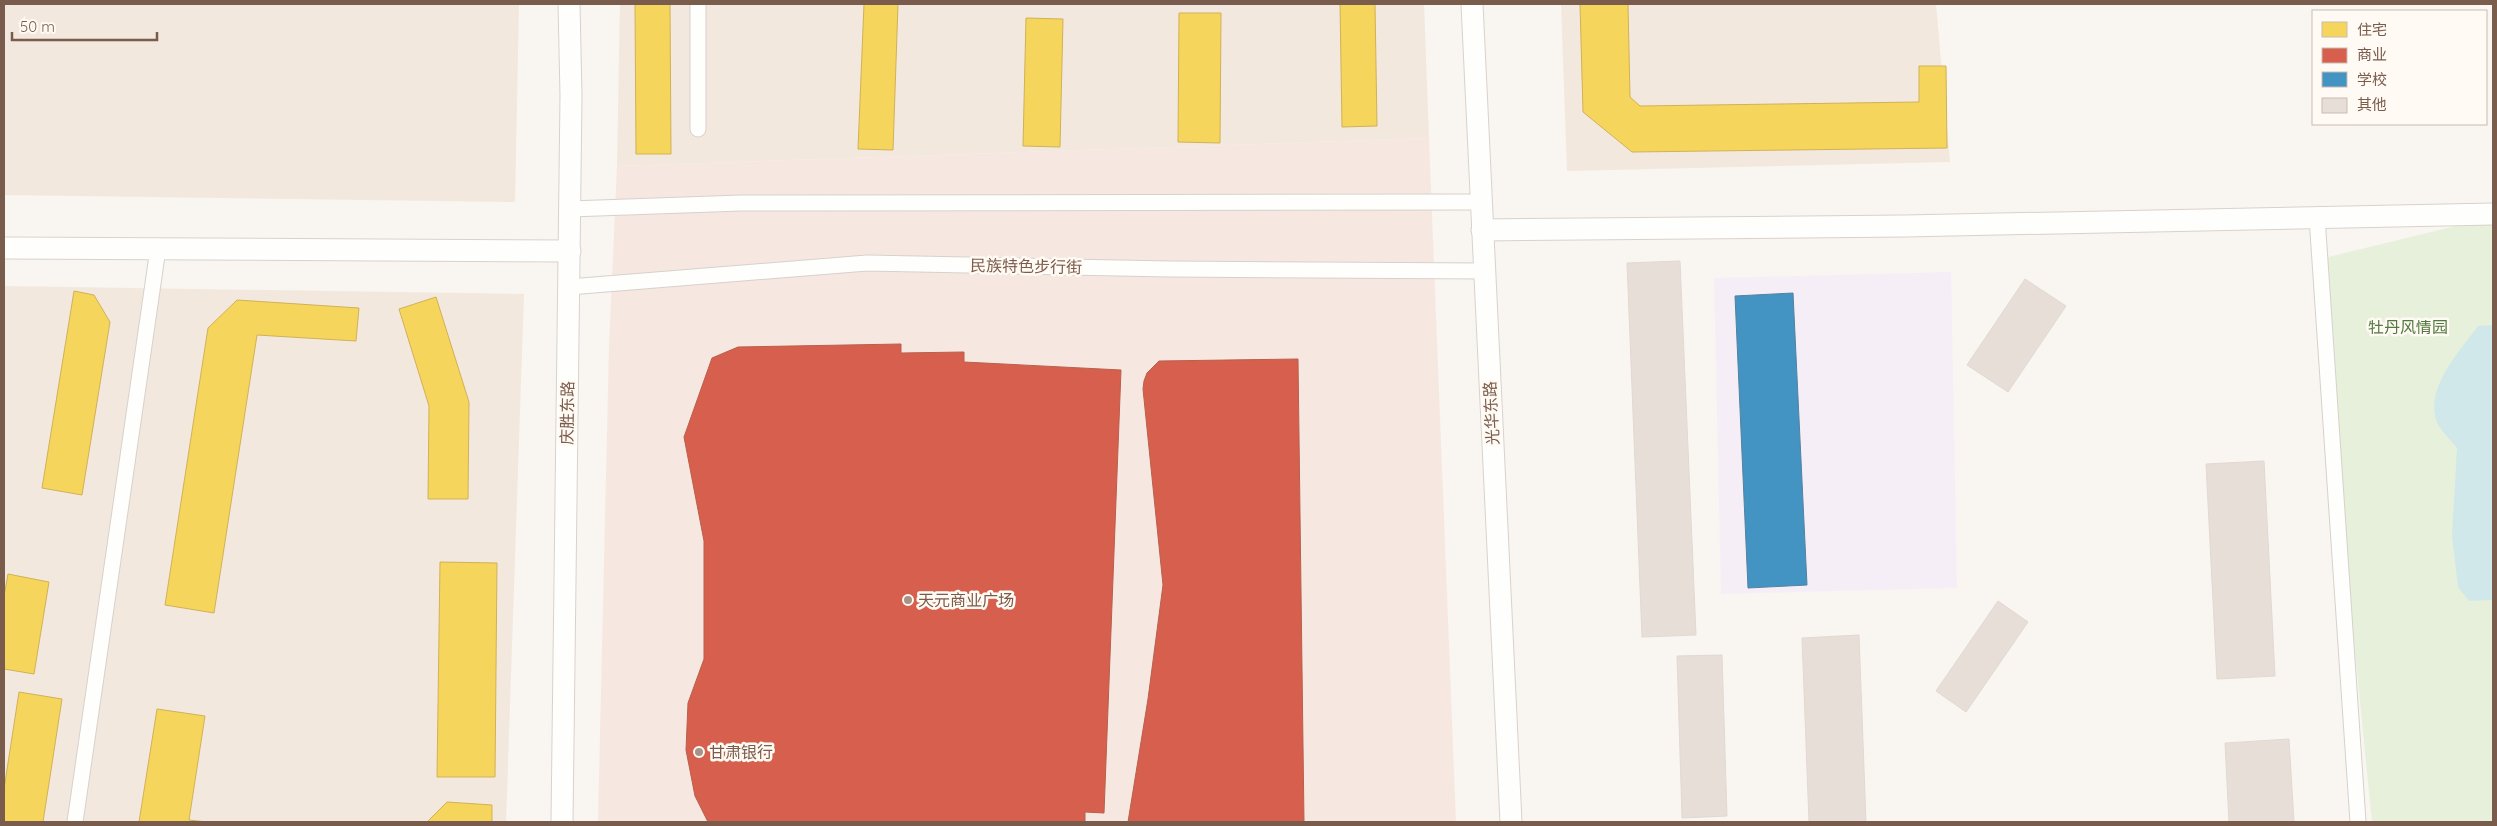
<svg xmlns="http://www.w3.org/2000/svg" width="2497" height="826" viewBox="0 0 2497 826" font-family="Quicksand,'Noto Sans SC',sans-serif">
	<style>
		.residential { fill: #f2e8de }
		.commercial { fill: #f6e8e1 }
		.education { fill: #f6eef6 }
		.green { fill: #e7f0db }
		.water { fill: #d0e8ea }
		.homes { fill: #f6d55c; stroke: #d1b158 }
		.shops { fill: #d6604d; stroke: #ba5f4d }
		.schools { fill: #4393c3; stroke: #5482a0 }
		.building { fill: #e6ded7; stroke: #e2d8d2 }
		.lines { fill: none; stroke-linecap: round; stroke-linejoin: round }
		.street-casing { stroke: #d7d1cb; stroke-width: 17 }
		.secondary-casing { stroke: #d9d2cb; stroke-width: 23 }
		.street { stroke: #fefefd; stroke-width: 15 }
		.secondary { stroke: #fefefd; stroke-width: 21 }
		.poi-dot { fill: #a69286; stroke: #fffaf3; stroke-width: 2 }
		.labels { text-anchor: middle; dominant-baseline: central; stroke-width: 5; stroke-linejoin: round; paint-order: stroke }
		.street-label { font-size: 16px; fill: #7a5c4d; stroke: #fffaf3 }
		.park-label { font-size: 16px; fill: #537a41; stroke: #fffaf3 }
		.poi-label { font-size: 16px; fill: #7a5c4d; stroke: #fffaf3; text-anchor: start }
	</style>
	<rect width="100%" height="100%" fill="#f9f5f0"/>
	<g class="residential">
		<polygon points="4,4 519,4 515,202 4,195"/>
		<polygon points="620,4 1424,4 1429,138 617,166"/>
		<polygon points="1561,4 1936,4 1950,162 1567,171"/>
		<polygon points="4,286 524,294 506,822 4,822"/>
	</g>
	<polygon class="commercial" points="1429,138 1456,822 598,822 609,346 617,166"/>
	<polygon class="education" points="1951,272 1957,588 1721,594 1714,278"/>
	<polygon class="green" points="2493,217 2493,822 2372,822 2316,260"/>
	<path class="water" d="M2493,325V600L2469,601L2458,587L2452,535L2457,448C2451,440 2439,429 2436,420C2426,386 2460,351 2478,326Z"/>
	<g class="homes">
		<polygon points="635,4 670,4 671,154 636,154"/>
		<polygon points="864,4 898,4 893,150 858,149"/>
		<polygon points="1340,4 1375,4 1377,126 1342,127"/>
		<polygon points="1580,4 1628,4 1630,97 1640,106 1919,102 1919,66 1946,66 1947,148 1632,152 1583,112"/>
		<polygon points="1179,13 1221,13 1220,143 1178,142"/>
		<polygon points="1026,18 1063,19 1060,147 1023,146"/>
		<polygon points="74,291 94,295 110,322 82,495 42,488"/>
		<polygon points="436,297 469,402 468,499 428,499 429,406 399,309"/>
		<polygon points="237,300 359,308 356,341 257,335 214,613 165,605 208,328"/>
		<polygon points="440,562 497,563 495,777 437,777"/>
		<polygon points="8,574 49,582 34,674 4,669 4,596"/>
		<polygon points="19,692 62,699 43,822 4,822 4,789"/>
		<polygon points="157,709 205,716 189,820 207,822 139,822"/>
		<polygon points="447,802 492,805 492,822 427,822"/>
	</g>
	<g class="shops">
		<polygon points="901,344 901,353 964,352 964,362 1121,370 1104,813 1085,812 1085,822 708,822 695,796 686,750 688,703 704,659 704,541 684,437 712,358 738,347"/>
		<polygon points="1298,359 1304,822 1128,822 1148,699 1163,585 1143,389 1144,381 1147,373 1159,361"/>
	</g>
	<polygon class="schools" points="1793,293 1807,585 1748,588 1735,296"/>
	<g class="building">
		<polygon points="1680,261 1696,635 1642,637 1627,263"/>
		<polygon points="2025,279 2066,306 2008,392 1967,365"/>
		<polygon points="2264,461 2275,676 2217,679 2206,464"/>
		<polygon points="1998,601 2028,622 1966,712 1936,691"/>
		<polygon points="1859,635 1866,822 1809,822 1802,638"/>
		<polygon points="1722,655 1727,816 1682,818 1677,656"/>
		<polygon points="2289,739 2294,822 2229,822 2225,743"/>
	</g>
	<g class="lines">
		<g class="street-casing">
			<g id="street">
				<polyline points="698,4 698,129"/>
				<polyline points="570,209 741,203 1481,202"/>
				<polyline points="2317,217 2358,822"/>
				<polyline points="569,287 867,263 1170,269 1484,271"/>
				<polyline points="75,822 158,249"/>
			</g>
		</g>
		<g class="secondary-casing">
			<g id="secondary">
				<polyline points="1472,4 1511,822"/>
				<polyline points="1482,230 1905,226 2493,214"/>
				<polyline points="4,248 570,251"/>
				<polyline points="562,822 571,96 569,4"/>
			</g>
		</g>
		<use href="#street" class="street"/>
		<use href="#secondary" class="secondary"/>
	</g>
	<g class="poi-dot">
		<circle cx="908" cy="600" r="5"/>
		<circle cx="699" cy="752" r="5"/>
	</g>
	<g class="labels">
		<g class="street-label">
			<text transform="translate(1026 266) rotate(1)">民族特色步行街</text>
			<text transform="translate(567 413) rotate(-89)">庆胜东路</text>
			<text transform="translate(1491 413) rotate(-93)">光华东路</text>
		</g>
		<g class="park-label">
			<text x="2408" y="327">牡丹风情园</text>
		</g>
		<g class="poi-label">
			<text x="918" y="600">天元商业广场</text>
			<text x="709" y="752">甘肃银行</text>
		</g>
	</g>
	<rect width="2497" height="826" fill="none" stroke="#7a5c4d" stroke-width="10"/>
	<rect x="2312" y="10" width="175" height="115" fill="#fffaf3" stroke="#cabbb1"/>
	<rect x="2322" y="22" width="25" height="15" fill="#f6d55c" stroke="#cabbb1"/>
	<text x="2357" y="35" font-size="15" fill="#7a5c4d">住宅</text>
	<rect x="2322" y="48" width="25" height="15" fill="#d6604d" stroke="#cabbb1"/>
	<text x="2357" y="60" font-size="15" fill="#7a5c4d">商业</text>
	<rect x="2322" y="72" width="25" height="15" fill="#4393c3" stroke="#cabbb1"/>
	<text x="2357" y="85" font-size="15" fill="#7a5c4d">学校</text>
	<rect x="2322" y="98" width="25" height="15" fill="#e6ded7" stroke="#cabbb1"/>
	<text x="2357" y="110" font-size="15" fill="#7a5c4d">其他</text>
	<path d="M12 32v8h145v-8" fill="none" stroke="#7a5c4d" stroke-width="2.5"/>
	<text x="20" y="32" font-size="15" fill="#7a5c4d" stroke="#fffaf3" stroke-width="4" paint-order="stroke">50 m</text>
</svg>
